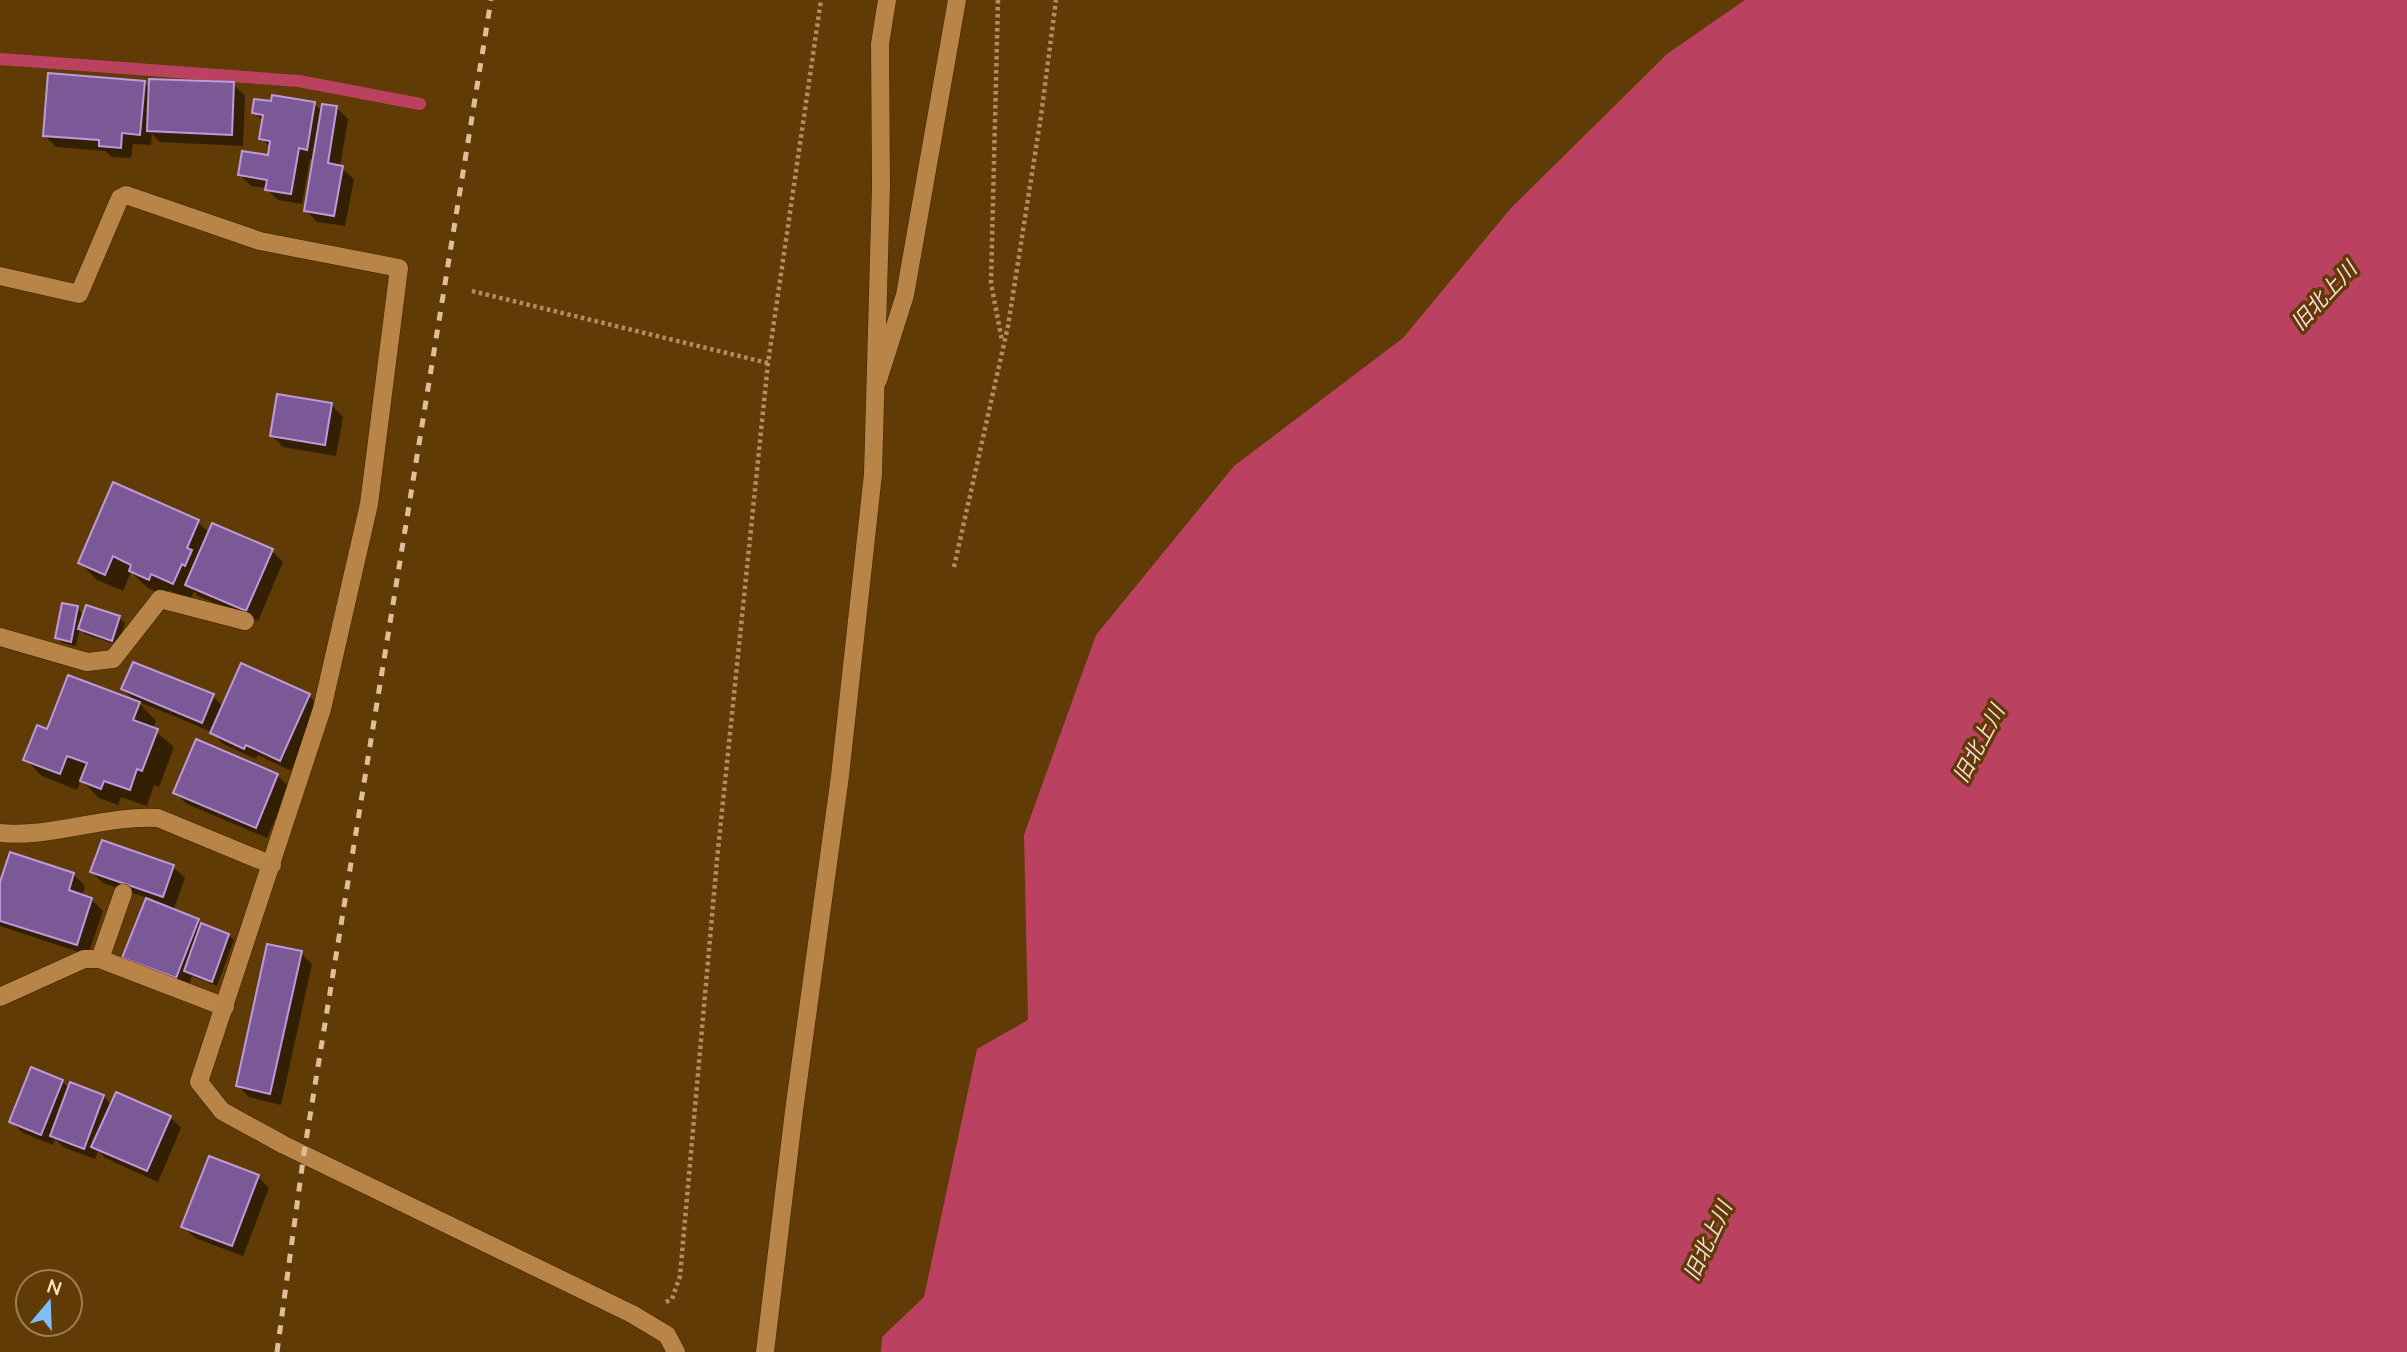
<svg xmlns="http://www.w3.org/2000/svg" width="2407" height="1352" viewBox="0 0 2407 1352" font-family="'Nunito Sans','Noto Sans JP',sans-serif">
	<style>
		.water { fill: #ba4260 }
		.shadow { fill: #0007 }
		.lines { fill: none; stroke-linecap: round; stroke-linejoin: round }
		.stream { stroke: #ba4260; stroke-width: 12 }
		.building { fill: #7b5997; stroke: #be99dc; stroke-width: 2 }
		.service-casing { stroke: #3e2402; stroke-width: 19 }
		.minor-casing { stroke: #3e2402; stroke-width: 19 }
		.tertiary-casing { stroke: #3e2402; stroke-width: 19 }
		.path { stroke: #af8e64; stroke-width: 4.5; stroke-dasharray: 3.5 3.5; stroke-linecap: butt }
		.service { stroke: #b88447; stroke-width: 18 }
		.minor { stroke: #b88447; stroke-width: 18 }
		.tertiary { stroke: #b88447; stroke-width: 18 }
		.rail { stroke: #ddbf9b; stroke-width: 5; stroke-dasharray: 9 9; stroke-linecap: butt }
		.labels { text-anchor: middle; dominant-baseline: central; stroke-width: 7; stroke-linejoin: round; paint-order: stroke }
		.water-label { font-size: 21px; font-style: italic; fill: #fbdade; stroke: #603b05 }
	</style>
	<rect width="100%" height="100%" fill="#603b05"/>
	<polygon class="water" points="1745,0 2407,0 2407,1352 881,1352 882,1337 924,1297 977,1049 1028,1020 1024,835 1096,635 1234,466 1403,338 1511,208 1667,54"/>
	<g class="shadow">
		<polygon points="144,82 151,89 233,84 245,96 243,146 160,142 152,134 151,145 133,144 131,158 112,157 105,151 56,147 45,136"/>
		<polygon points="314,104 322,111 337,108 348,119 340,167 354,179 345,226 317,222 306,210 314,160 310,159 302,204 278,200 266,188 251,186 240,175 269,157 271,148 261,138 264,122 254,113"/>
		<polygon points="331,405 343,417 336,456 283,447 272,436"/>
		<polygon points="114,485 198,522 209,533 272,551 283,562 258,621 198,596 194,591 190,600 169,590 166,596 148,588 131,572 123,591 97,580 80,563"/>
		<polygon points="77,608 84,615 119,618 125,623 117,645 85,634 80,629 76,646 62,643 57,638"/>
		<polygon points="123,689 213,696 223,707 309,696 320,707 291,771 258,755 256,759 223,744 212,732 137,701 156,721 153,729 174,747 159,787 154,785 147,806 121,797 118,805 99,798 81,780 77,790 42,776 25,759 48,732 137,703"/>
		<polygon points="277,775 289,787 267,838 187,804 175,793"/>
		<polygon points="11,855 74,875 85,886 82,896 91,899 103,911 88,955 0,926 0,887"/>
		<polygon points="173,867 185,878 173,911 228,935 234,940 217,986 192,976 187,989 136,969 124,958 147,898 103,883 92,872"/>
		<polygon points="301,953 312,964 281,1105 249,1097 238,1086"/>
		<polygon points="62,1081 69,1089 103,1096 112,1105 170,1117 181,1128 158,1182 105,1158 98,1151 95,1159 63,1147 55,1139 53,1145 23,1133 11,1122"/>
		<polygon points="258,1177 269,1188 243,1256 195,1238 183,1226"/>
	</g>
	<g class="lines">
		<polyline class="stream" points="0,59 299,81 420,104"/>
	</g>
	<g class="building">
		<polygon points="48,73 145,81 140,135 122,133 121,148 99,146 99,140 43,136"/>
		<polygon points="149,79 234,82 232,135 147,131"/>
		<polygon points="272,95 315,102 307,150 299,148 291,194 265,190 267,180 238,175 242,151 268,155 270,141 259,139 263,115 252,113 254,99 271,101"/>
		<polygon points="322,104 337,106 328,163 343,166 334,216 304,211"/>
		<polygon points="277,394 332,403 325,445 270,436"/>
		<polygon points="113,482 199,520 187,548 192,550 185,566 182,564 173,584 151,574 149,580 129,571 131,565 113,556 105,575 78,563"/>
		<polygon points="212,523 273,549 246,611 185,585"/>
		<polygon points="62,603 78,606 71,642 55,638"/>
		<polygon points="86,605 120,616 112,641 78,629"/>
		<polygon points="133,662 214,694 202,723 121,689"/>
		<polygon points="241,663 310,694 280,761 246,745 244,749 210,733"/>
		<polygon points="68,675 140,702 133,720 158,729 142,771 137,769 130,790 104,781 101,789 80,781 87,763 67,756 60,774 23,760 37,725 47,729"/>
		<polygon points="196,739 278,774 256,828 173,793"/>
		<polygon points="102,840 174,865 163,897 90,872"/>
		<polygon points="10,852 74,873 69,890 92,898 77,945 0,921 0,882"/>
		<polygon points="146,898 199,919 176,978 122,958"/>
		<polygon points="201,923 229,934 212,982 184,971"/>
		<polygon points="267,944 302,951 270,1094 236,1086"/>
		<polygon points="31,1067 63,1080 41,1135 9,1122"/>
		<polygon points="70,1082 104,1095 84,1149 50,1136"/>
		<polygon points="116,1092 171,1116 147,1171 91,1147"/>
		<polygon points="209,1156 259,1175 232,1246 181,1227"/>
	</g>
	<g class="lines">
		<g class="service-casing">
			<g id="service">
				<polyline points="0,637 87,662 113,659 160,599 245,621"/>
				<path d="M0,833C53,838 105,815 158,818L272,865"/>
				<polyline points="100,959 123,893"/>
				<polyline points="0,997 84,959 100,959 225,1007"/>
				<polyline points="632,1314 667,1335 676,1352"/>
			</g>
		</g>
		<g class="minor-casing">
			<g id="minor">
				<polyline points="0,276 79,294 120,198 126,195 260,241 399,268 369,504 322,709 199,1082 222,1111 284,1145 632,1314"/>
				<polyline points="878,380 905,295 957,0"/>
			</g>
		</g>
		<g class="tertiary-casing">
			<polyline id="tertiary" points="765,1352 794,1111 840,776 873,474 881,185 880,44 887,0"/>
		</g>
		<g class="path">
			<polyline points="998,0 991,283 1002,341"/>
			<polyline points="472,291 768,363"/>
			<polyline points="954,567 1008,326 1041,116 1056,0"/>
			<polyline points="666,1302 672,1299 680,1276 717,860 768,363 821,0"/>
		</g>
		<use href="#service" class="service"/>
		<use href="#minor" class="minor"/>
		<use href="#tertiary" class="tertiary"/>
		<polyline class="rail" points="277,1352 304,1153 491,0"/>
	</g>
	<g class="labels">
		<g class="water-label">
			<text transform="translate(2324 296) rotate(-47)">旧北上川</text>
			<text transform="translate(1979 744) rotate(-62)">旧北上川</text>
			<text transform="translate(1708 1241) rotate(-65)">旧北上川</text>
		</g>
	</g>
	<g transform="translate(49 1303) rotate(19)"><circle r="33" fill="#603b05" stroke="#9f7e51" stroke-width="2"/>
	<path d="M0-5L12 26L0 18L-12 26Z" fill="#7fbdfa"/>
	<text y="-10" font-size="19" font-weight="bold" text-anchor="middle" fill="#fee2c3">N</text>
	</g>
</svg>
